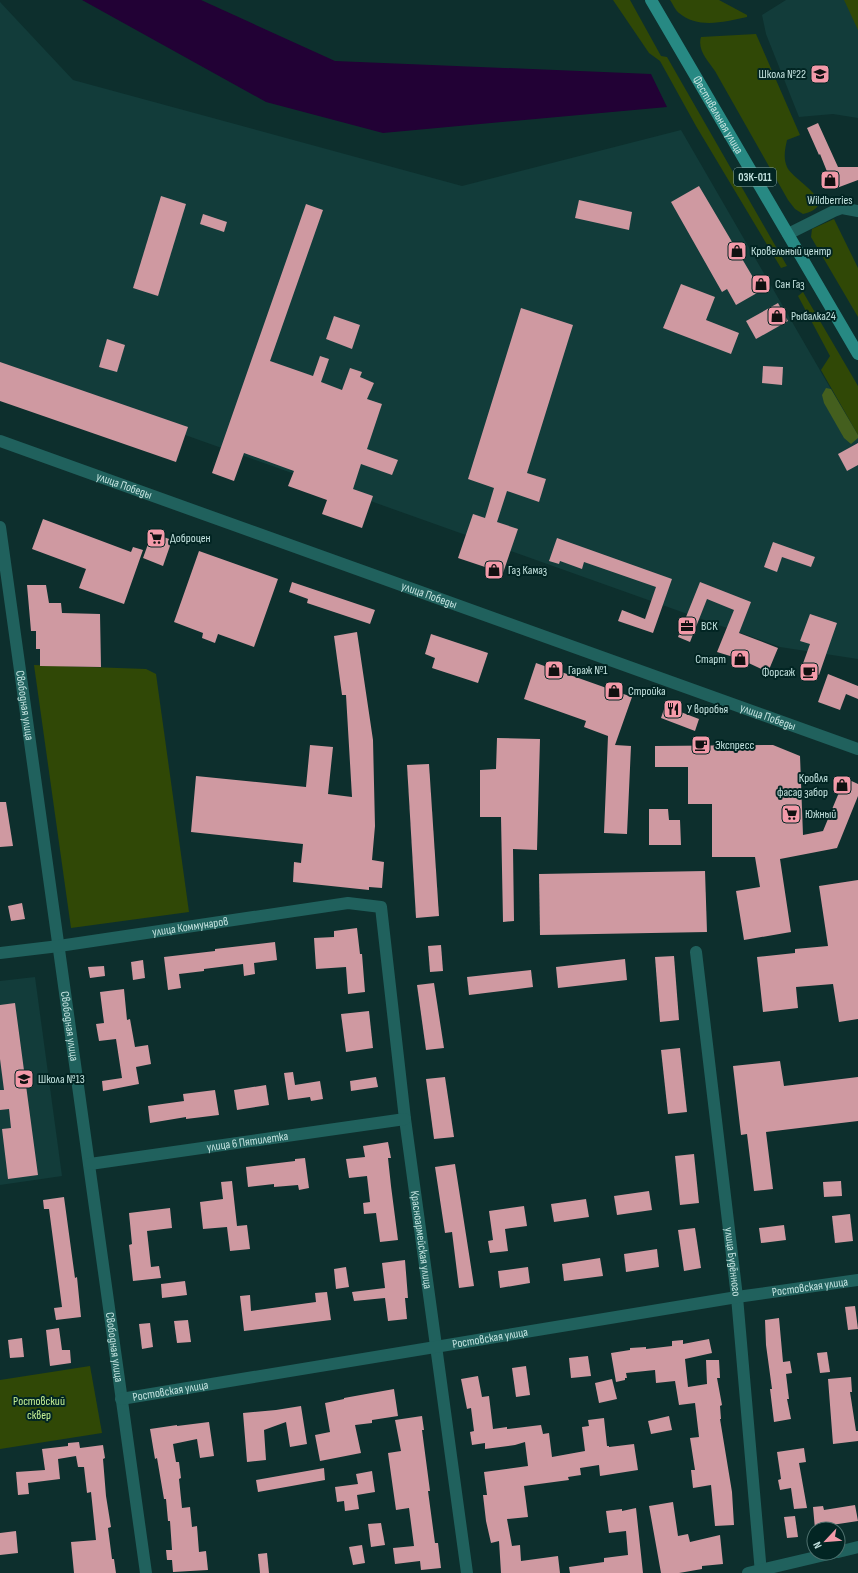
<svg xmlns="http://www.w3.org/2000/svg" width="858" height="1573" viewBox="0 0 858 1573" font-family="'Sofia Sans Condensed',sans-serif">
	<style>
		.built { fill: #123c3a }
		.green { fill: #304806 }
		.forest { fill: #445f1e }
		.water { fill: #220135 }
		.building { fill: #cf99a1 }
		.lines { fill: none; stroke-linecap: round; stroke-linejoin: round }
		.minor { stroke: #20615d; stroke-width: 12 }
		.major { stroke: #278983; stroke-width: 12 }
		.labels { text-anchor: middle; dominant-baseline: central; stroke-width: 4; stroke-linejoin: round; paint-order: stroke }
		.shield { fill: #022523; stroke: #89a9a7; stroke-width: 1 }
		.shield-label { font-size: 11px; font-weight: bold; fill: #c3e2df }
		.poi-label { font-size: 12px; fill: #c3e2df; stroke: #022523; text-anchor: start }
		.street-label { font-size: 12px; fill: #c3e2df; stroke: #022523 }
		.park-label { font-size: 12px; fill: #c6f195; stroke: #022523 }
	</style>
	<rect width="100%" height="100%" fill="#0d2f2d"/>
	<g class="built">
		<polygon points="786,0 858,0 858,118 833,114 799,117 766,34 762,15"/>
		<polygon points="0,2 73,80 462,186 681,130 858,436 858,659 780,647 0,369"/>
		<polygon points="35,977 62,1176 0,1185 0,981"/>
	</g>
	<g class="green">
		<polygon points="613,0 630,0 661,56 667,57 787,266 781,268 696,126 660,61 649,53"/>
		<path d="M670,0H719L747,15V17C724,22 698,29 679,13C675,10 673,4 670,0Z"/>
		<polygon points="844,0 858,0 858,30 845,2"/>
		<path d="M756,34L800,135L787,140C785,149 783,158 787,167C793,181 843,204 803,214L795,209L788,200L715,71C708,61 697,50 701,37Z"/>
		<polygon points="834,219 858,268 858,317 811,237 812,229"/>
		<polygon points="803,292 858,386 858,435 821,370 830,356 798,296"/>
		<polygon points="34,665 146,669 156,674 189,912 71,928"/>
		<polygon points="90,1366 102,1433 0,1449 0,1380"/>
	</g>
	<polygon class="forest" points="826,388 831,389 858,435 858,438 851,444 844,438 824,403 822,395"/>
	<polygon class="water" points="82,0 201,0 335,61 651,74 667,107 383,133 266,102"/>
	<g class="building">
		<polygon points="818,123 838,167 858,167 858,180 834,189 820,154 819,155 807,128"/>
		<polygon points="699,186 754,279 757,277 764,289 736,305 727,289 722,292 671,202"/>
		<polygon points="161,196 186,204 158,296 133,288"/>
		<polygon points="579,200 632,212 629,230 575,218"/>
		<polygon points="306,204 323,210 270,361 313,376 320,356 329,359 321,382 342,390 350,368 362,372 360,377 374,383 367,399 382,404 367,449 398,460 392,475 361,464 353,489 373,496 362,528 322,514 327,500 288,486 294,471 244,453 234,481 212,473"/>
		<polygon points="203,214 227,222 224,232 200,224"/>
		<polygon points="681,284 715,297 706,320 739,333 731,354 663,328"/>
		<polygon points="778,303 788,321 756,339 746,321"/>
		<polygon points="521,308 573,325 527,473 546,479 539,502 507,491 497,522 518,529 503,573 458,558 473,514 485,518 494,488 468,479"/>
		<polygon points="334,316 360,325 352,349 326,339"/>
		<polygon points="107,339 125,345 117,372 99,367"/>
		<polygon points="0,362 188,427 176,462 0,401"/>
		<polygon points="763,366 783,367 782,385 762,383"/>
		<polygon points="858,443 858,465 847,471 838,454"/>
		<polygon points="43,519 131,552 133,547 143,550 124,604 79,588 86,569 32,549"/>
		<polygon points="152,533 172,540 163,566 143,558"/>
		<polygon points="557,538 672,579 653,633 618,621 622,610 645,619 656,587 584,562 582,569 560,561 559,564 549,561"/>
		<polygon points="773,542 815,557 811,567 782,557 777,572 764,567"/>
		<polygon points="199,551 278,579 254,647 218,634 215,643 202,638 203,633 174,622"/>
		<polygon points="292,582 375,610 370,624 307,603 308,599 289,592"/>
		<polygon points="700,582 751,602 739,633 778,648 768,672 740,659 717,652 734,610 707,599 690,642 678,637"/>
		<polygon points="27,585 46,585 49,603 61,603 62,613 100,614 101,667 40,666 40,649 36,649 36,631 31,631"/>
		<polygon points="810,614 837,623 819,675 801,669 810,644 800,641"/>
		<polygon points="357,632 373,740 375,826 372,860 384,862 382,888 369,887 369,890 293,882 294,862 301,863 303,844 191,832 196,776 306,787 310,745 333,747 328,794 352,797 346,695 342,695 334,636"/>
		<polygon points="431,634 488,653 478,683 432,668 435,658 425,654"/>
		<polygon points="536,663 632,697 615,745 631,746 627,834 604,833 608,736 584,727 586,721 524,699"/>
		<polygon points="828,674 858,686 858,699 846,694 840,710 818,702"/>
		<polygon points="665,706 699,719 695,731 661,718"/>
		<polygon points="497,738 540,739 537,850 513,849 514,921 503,922 501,817 480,817 480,770 496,769"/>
		<polygon points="773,745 800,756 803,835 823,831 845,778 858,784 858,796 837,848 780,859 791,932 744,940 736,891 760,887 755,857 712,857 712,804 688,804 688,767 655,767 655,746"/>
		<polygon points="429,764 439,916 416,918 407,765"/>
		<polygon points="0,802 6,802 13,846 0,847"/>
		<polygon points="649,809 668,809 669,820 680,820 681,845 649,845"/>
		<polygon points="705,871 707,932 540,935 539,874"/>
		<polygon points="858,880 858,1019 839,1022 833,984 796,987 798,1008 763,1012 757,957 795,953 795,949 828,946 819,886"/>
		<polygon points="22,903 25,919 11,921 8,906"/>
		<polygon points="357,928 360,954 362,954 365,992 348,994 346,967 316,969 314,938 334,937 334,931"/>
		<polygon points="275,942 277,960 254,963 255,974 244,976 243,964 204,969 204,971 179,974 181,988 168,990 164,957 215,951 215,949"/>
		<polygon points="441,945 443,971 430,972 428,946"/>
		<polygon points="674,956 679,1020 660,1022 655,957"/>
		<polygon points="625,959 627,980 558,988 556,967"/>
		<polygon points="143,960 145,978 133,980 131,962"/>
		<polygon points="104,966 105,976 90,978 88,967"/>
		<polygon points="531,970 533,987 469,995 467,977"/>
		<polygon points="434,983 444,1048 426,1050 417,985"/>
		<polygon points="124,989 127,1020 130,1019 135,1047 148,1045 151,1064 136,1067 139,1084 103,1091 102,1081 122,1078 116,1039 99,1041 96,1024 104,1023 100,992"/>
		<polygon points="15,1003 38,1175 8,1179 2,1129 11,1128 9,1109 0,1110 0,1090 4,1090 0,1059 0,1005"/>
		<polygon points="369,1011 373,1048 346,1052 341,1014"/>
		<polygon points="680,1048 687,1112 668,1114 661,1050"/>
		<polygon points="780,1061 784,1086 858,1077 858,1121 766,1132 773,1189 754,1191 747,1134 741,1135 733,1066"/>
		<polygon points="293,1072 295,1085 320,1081 323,1099 311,1101 310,1097 288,1100 284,1073"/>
		<polygon points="376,1077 378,1087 351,1091 350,1081"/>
		<polygon points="445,1077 454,1137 434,1139 426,1079"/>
		<polygon points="266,1085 269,1105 237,1110 234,1090"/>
		<polygon points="215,1090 219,1115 186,1119 186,1117 150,1123 148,1106 184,1101 183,1094"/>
		<polygon points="388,1142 391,1158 388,1158 391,1186 398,1240 380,1242 376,1213 364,1214 363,1203 370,1202 367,1176 349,1178 346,1159 365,1157 363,1146"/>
		<polygon points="694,1154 699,1203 680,1205 675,1156"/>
		<polygon points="305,1158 309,1188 299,1190 298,1185 274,1187 274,1184 248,1187 246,1167 295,1161 295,1159"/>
		<polygon points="455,1164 474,1286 459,1288 452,1232 445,1233 435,1167"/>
		<polygon points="232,1181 237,1226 247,1225 250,1249 230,1251 227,1227 203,1229 200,1202 223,1199 221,1182"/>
		<polygon points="841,1181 842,1196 824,1197 823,1182"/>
		<polygon points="649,1191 652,1210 617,1215 614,1196"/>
		<polygon points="64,1197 75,1278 77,1277 81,1317 56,1320 54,1308 62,1307 49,1209 44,1209 43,1200"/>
		<polygon points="586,1199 589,1217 554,1222 551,1204"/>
		<polygon points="524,1206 527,1226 505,1229 508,1251 490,1253 488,1241 493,1240 489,1211"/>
		<polygon points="170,1208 172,1228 147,1231 151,1267 159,1266 161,1278 133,1281 129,1245 132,1244 129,1213"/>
		<polygon points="850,1214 853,1241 835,1243 832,1216"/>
		<polygon points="784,1225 786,1240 761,1243 759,1228"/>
		<polygon points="695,1228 701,1268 684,1271 678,1230"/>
		<polygon points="657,1249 659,1267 626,1272 624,1254"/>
		<polygon points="600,1258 603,1276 564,1281 562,1264"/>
		<polygon points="405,1260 408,1298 405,1298 407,1319 388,1321 385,1298 354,1301 352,1292 385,1288 382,1263"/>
		<polygon points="346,1267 349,1287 336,1289 334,1269"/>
		<polygon points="528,1267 530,1283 500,1288 498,1271"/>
		<polygon points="185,1281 187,1295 162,1298 161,1284"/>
		<polygon points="327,1292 331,1320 244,1331 240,1296 250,1295 251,1311 316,1302 315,1293"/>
		<polygon points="855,1306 858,1329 848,1330 845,1307"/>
		<polygon points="779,1318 783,1362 790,1361 792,1373 786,1374 789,1399 787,1399 791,1419 774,1422 770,1389 772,1389 766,1345 765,1320"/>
		<polygon points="188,1320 191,1342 177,1343 174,1321"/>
		<polygon points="150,1323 153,1347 142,1349 139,1324"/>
		<polygon points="59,1328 62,1350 70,1350 71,1363 50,1366 46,1330"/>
		<polygon points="22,1338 24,1357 10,1358 8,1340"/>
		<polygon points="709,1339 712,1353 685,1359 688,1387 707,1384 706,1360 719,1360 720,1378 717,1378 722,1405 720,1406 721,1419 720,1419 732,1492 734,1525 715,1526 711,1485 693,1488 691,1470 695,1470 690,1438 699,1437 695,1403 679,1405 675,1381 656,1383 655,1370 626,1373 627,1378 625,1378 625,1380 616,1382 611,1353 630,1350 630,1348 646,1347 646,1349 672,1346 672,1341 683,1340 683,1344"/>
		<polygon points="827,1352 830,1372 820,1373 817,1353"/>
		<polygon points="588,1356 591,1376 571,1378 569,1358"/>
		<polygon points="526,1366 530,1395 516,1397 512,1368"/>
		<polygon points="478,1376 482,1397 489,1396 493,1429 507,1427 507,1429 541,1425 543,1434 549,1433 552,1457 585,1451 582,1427 589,1426 588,1420 604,1418 607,1446 609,1446 609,1447 634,1444 638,1470 600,1476 599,1465 580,1468 581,1475 568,1477 569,1480 524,1486 528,1517 507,1519 512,1546 520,1545 521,1561 558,1556 560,1573 501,1573 499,1541 491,1543 486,1521 483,1495 487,1495 484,1472 528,1466 525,1442 515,1445 485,1449 485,1443 472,1445 470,1432 474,1431 471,1408 467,1409 461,1379"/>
		<polygon points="851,1377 852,1392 850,1392 856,1431 858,1431 858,1441 833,1444 828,1379"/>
		<polygon points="612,1379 617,1399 599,1403 595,1383"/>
		<polygon points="394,1389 398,1416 372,1420 372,1423 355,1425 361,1453 320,1461 315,1435 330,1432 325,1403 344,1399 344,1398"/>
		<polygon points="301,1406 307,1444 290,1447 286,1422 264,1430 266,1460 247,1462 243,1413 276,1410"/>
		<polygon points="422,1416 424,1430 422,1430 430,1491 428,1491 435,1543 438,1543 441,1568 421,1570 420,1561 395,1564 393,1548 414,1546 409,1508 396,1510 388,1453 401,1451 395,1420"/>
		<polygon points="669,1416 672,1430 651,1434 648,1421"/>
		<polygon points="209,1422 214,1456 200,1458 197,1439 173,1444 176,1462 179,1462 181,1478 179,1479 182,1508 190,1507 192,1527 197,1526 199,1552 206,1551 208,1570 173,1572 172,1560 167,1560 166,1550 172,1550 170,1521 168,1521 166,1499 164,1499 157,1458 155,1459 150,1429 177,1425 177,1426"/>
		<polygon points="79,1442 80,1448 103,1445 105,1458 103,1459 106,1496 111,1527 108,1528 112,1559 114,1559 116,1573 74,1573 71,1542 96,1540 91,1492 87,1493 84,1467 78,1467 76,1456 58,1459 60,1479 28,1483 29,1494 18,1495 16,1472 45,1470 42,1449 68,1446 68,1443"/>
		<polygon points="804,1448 806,1462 799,1463 807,1508 794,1509 791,1488 780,1490 778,1480 781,1479 777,1452"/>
		<polygon points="324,1468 325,1480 258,1492 256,1480"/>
		<polygon points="372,1471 375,1492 357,1495 359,1509 345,1511 344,1501 337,1502 335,1487 358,1484 356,1474"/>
		<polygon points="673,1502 678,1536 688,1534 690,1542 720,1535 723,1564 702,1566 702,1569 679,1573 661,1573 649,1506"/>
		<polygon points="855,1505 858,1521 825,1526 825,1529 815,1529 813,1507 823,1506 824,1510"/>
		<polygon points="636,1508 643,1573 570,1573 569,1567 604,1562 604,1558 628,1555 626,1531 609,1533 606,1511 622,1509 622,1511"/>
		<polygon points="795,1516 798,1537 787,1538 784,1517"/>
		<polygon points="381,1523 385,1545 371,1547 368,1524"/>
		<polygon points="16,1531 18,1553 0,1555 0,1533"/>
		<polygon points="362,1545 365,1563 353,1565 349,1547"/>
		<polygon points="267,1553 269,1573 260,1573 258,1554"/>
	</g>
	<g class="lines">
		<g class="minor">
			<polyline points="788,234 834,211 842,208 858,211"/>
			<path id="s1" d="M0,441C286,543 572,647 858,749"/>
			<path id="s2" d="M0,527L146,1573"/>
			<path id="s3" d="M696,952L737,1297L761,1573"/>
			<path id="s4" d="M0,953L59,946L348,903L381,907L405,1119L467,1573"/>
			<path id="s5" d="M90,1164L405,1119"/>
			<path id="s6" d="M121,1399L737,1297L858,1280"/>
			<polyline points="838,1552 858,1547"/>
			<polyline points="748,1573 833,1553"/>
		</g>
		<path class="major" id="s7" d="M651,0L858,354"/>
	</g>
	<defs>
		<g id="school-square" transform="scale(1)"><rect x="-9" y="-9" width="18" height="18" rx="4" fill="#f39aa9" stroke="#022523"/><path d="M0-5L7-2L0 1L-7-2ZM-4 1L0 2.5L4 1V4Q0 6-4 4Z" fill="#111"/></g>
		<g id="shop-square" transform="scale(1)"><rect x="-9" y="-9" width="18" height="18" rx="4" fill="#f39aa9" stroke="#022523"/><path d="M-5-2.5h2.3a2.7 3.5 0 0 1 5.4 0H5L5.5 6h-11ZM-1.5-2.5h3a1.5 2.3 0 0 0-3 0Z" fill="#111"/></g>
		<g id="supermarket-square" transform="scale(1)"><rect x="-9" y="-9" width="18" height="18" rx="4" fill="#f39aa9" stroke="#022523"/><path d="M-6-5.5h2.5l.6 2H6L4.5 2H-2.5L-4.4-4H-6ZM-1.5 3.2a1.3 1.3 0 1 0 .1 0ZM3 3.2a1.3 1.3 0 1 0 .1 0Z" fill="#111"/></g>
		<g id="office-square" transform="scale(1)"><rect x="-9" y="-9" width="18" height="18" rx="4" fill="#f39aa9" stroke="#022523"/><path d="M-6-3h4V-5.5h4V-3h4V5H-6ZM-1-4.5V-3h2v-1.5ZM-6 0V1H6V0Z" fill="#111"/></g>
		<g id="cafe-square" transform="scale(1)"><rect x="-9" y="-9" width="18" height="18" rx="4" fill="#f39aa9" stroke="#022523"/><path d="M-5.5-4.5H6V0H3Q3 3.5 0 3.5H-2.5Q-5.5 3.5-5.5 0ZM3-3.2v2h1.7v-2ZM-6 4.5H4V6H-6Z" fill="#111"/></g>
		<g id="restaurant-square" transform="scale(1)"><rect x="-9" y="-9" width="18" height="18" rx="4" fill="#f39aa9" stroke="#022523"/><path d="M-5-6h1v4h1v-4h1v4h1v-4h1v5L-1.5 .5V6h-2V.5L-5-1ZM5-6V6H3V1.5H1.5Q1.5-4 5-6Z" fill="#111"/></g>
	</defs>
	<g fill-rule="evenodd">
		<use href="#school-square" x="820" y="74"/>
		<use href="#shop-square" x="830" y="180"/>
		<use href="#shop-square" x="737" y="251"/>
		<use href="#shop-square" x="761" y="284"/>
		<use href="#shop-square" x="777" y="316"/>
		<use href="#supermarket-square" x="156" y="538"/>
		<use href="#shop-square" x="494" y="570"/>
		<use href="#office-square" x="687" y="626"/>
		<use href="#shop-square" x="740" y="659"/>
		<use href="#shop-square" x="554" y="670"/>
		<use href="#cafe-square" x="809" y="672"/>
		<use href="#shop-square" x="614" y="691"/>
		<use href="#restaurant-square" x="673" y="709"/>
		<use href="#cafe-square" x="701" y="745"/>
		<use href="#shop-square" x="842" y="785"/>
		<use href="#supermarket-square" x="791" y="814"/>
		<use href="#school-square" x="24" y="1079"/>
	</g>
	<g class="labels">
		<rect class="shield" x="734" y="168" width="42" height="18" rx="3"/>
		<g class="shield-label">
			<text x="755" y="177">03К-011</text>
		</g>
		<g class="poi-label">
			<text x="806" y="74" text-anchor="end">Школа №22</text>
			<text x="830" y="200" text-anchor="middle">Wildberries</text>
			<text x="751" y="251">Кровельный центр</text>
			<text x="775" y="284">Сан Газ</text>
			<text x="791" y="316">Рыбалка24</text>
			<text x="170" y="538">Доброцен</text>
			<text x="508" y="570">Газ Камаз</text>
			<text x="701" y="626">ВСК</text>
			<text x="726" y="659" text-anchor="end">Старт</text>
			<text x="568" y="670">Гараж №1</text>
			<text x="795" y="672" text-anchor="end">Форсаж</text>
			<text x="628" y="691">Стройка</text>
			<text x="687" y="709">У воробья</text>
			<text x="715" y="745">Экспресс</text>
			<text x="828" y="778" text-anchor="end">Кровля<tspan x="828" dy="14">фасад забор</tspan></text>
			<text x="805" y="814">Южный</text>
			<text x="38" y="1079">Школа №13</text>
		</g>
		<g class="street-label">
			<text stroke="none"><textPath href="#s7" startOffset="133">Фестивальная улица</textPath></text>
			<text stroke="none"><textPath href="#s1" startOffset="132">улица Победы</textPath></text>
			<text stroke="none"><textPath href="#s1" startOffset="456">улица Победы</textPath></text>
			<text stroke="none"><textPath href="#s2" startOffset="180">Свободная улица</textPath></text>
			<text stroke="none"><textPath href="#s1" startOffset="816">улица Победы</textPath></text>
			<text stroke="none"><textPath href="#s4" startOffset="192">улица Коммунаров</textPath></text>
			<text stroke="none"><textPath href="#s2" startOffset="504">Свободная улица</textPath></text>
			<text stroke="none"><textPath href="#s5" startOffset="159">улица 6 Пятилетка</textPath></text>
			<text stroke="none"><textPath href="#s4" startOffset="720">Красноармейская улица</textPath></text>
			<text stroke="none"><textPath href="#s3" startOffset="312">улица Будённого</textPath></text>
			<text stroke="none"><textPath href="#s6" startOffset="698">Ростовская улица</textPath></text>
			<text stroke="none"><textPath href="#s6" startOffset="374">Ростовская улица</textPath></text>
			<text stroke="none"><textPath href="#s2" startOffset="828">Свободная улица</textPath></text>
			<text stroke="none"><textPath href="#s6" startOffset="50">Ростовская улица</textPath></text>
		</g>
		<g class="park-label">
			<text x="39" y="1401">Ростовский<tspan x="39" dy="14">сквер</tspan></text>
		</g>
	</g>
	<g transform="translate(826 1541) rotate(244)"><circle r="19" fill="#022523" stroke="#4f716e"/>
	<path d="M0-3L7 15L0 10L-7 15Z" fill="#f39aa9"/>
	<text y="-6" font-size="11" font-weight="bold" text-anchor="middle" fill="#c3e2df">N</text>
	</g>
</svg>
